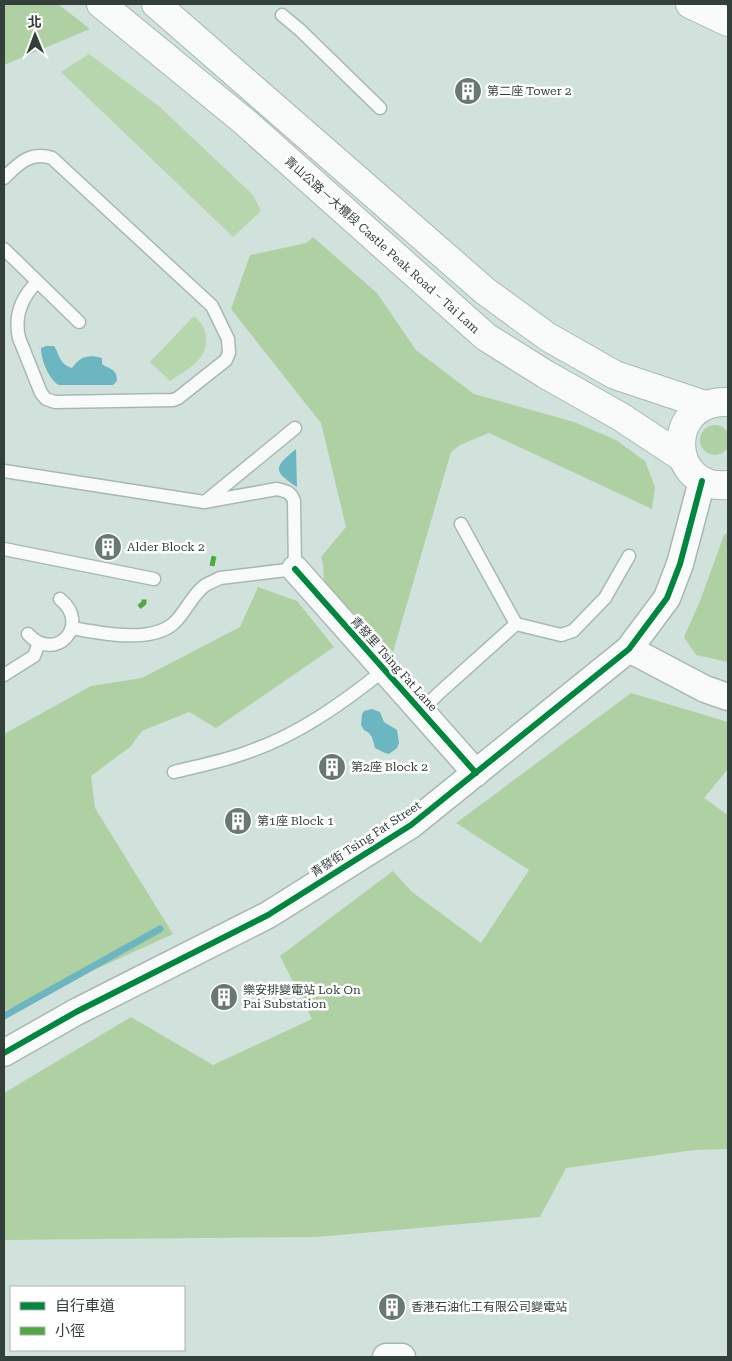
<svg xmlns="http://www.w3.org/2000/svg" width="732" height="1361" viewBox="0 0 732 1361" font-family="'Roboto Serif','Noto Sans TC',serif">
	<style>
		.green { fill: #b7d6ad }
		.forest { fill: #aed0a3 }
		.water { fill: #6cb6c1 }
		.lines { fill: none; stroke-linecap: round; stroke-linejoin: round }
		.stream { stroke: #6cb6c1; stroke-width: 7 }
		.service-casing { stroke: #a9b7b2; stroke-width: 15 }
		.minor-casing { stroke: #a9b7b2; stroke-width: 29 }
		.primary-casing { stroke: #a9b7b2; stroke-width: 30 }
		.motorway-casing { stroke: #a9b7b2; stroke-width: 30 }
		.service { stroke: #f8fbfa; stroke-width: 12 }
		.minor { stroke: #f8fbfa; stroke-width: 26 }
		.primary { stroke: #f8fbfa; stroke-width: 28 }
		.motorway { stroke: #f8fbfa; stroke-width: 28 }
		.quiet { stroke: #52a745; stroke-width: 5; stroke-dasharray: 10 5; stroke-linecap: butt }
		.cycleway-casing { stroke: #fff; stroke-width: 9 }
		.cycleway { stroke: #00873e; stroke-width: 6 }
		.labels { text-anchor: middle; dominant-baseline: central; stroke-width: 5; stroke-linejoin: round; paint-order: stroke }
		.poi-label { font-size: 12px; fill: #323f3b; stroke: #fff; text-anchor: start }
		.street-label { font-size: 12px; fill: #323f3b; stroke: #fff }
	</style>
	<rect width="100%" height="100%" fill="#d1e2dc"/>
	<g class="green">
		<polygon points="89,54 160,107 253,195 261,211 233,237 61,72"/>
		<path d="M194,316C201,322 206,329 206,339C207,361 186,370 170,381L150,362Z"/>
	</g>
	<g class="forest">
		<polygon points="4,4 58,4 90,29 4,65"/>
		<polygon points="313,237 377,293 416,350 474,394 574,422 616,440 645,461 655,487 652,509 489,433 460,445 451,452 393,652 324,584 323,564 321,557 346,527 321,423 231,309 250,255 306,243"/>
		<circle cx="715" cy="440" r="15"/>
		<polygon points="728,533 728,662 696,655 684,637 700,601 724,535"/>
		<polygon points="258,587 297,601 334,647 216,728 189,712 142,731 130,747 91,776 95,808 173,934 4,1011 4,734 91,686 142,678 240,627"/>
		<polygon points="631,693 728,722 728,769 704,798 728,815 728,1149 694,1150 566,1168 540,1217 317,1237 4,1240 4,1093 131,1017 213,1065 312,1019 280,956 393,871 412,892 481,943 529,870 456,823"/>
	</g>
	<g class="water">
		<path d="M46,346H54C60,355 59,364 72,368C80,356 89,354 102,358V364C110,370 117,368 117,381L113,385H59C49,380 41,360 41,348Z"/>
		<path d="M296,449L297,487C272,471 274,467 296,449Z"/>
		<polygon points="372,709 380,712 384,722 397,730 399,743 397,748 389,754 385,753 375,748 372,737 369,733 364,730 361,725 362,714 364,711"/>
	</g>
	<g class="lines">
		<polyline class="stream" points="4,1016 160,929"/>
		<g class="service-casing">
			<g id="service">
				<polyline points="282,15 300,30 380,108"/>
				<path d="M4,178C18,164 30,151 52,158L212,306L228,339L229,353L226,360L178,398L173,400L55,402L46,399L41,393L19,338C14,316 22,297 37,282"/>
				<polyline points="4,249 79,322"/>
				<path d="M4,471L204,502L277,489C286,491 291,492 294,501L295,569L220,578C215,581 207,583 203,587C191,597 185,613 174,623C151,644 100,633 72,628"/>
				<polyline points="206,501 295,428"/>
				<polyline points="4,549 154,579"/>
				<polyline points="516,624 561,635 573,631 605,598 629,556"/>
				<path d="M28,634C55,664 92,625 60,599"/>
				<polyline points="4,675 34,656 39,643"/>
				<polyline points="421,711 439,693 516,624 461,524"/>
				<path d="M174,772C198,766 224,761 248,752C298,735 343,703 384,670"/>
			</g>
		</g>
		<g class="minor-casing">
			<g id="minor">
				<polyline points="295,569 476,773"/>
				<polyline points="629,649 705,689 728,697"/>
				<polyline points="4,1053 76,1012 268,915 411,825 629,649 667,598 680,564 702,481"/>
				<polyline points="386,1357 402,1357"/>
			</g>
		</g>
		<g class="primary-casing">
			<g id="primary">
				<polyline points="101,4 245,122 486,337 545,374 621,417 683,458"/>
				<polyline points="156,4 485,291 548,337 615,375 705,405"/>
				<path d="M728,402C664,399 667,491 728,485"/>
			</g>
		</g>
		<g class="motorway-casing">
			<polyline id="motorway" points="690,4 728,22"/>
		</g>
		<use href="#service" class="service"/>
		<use href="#minor" class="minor"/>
		<use href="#primary" class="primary"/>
		<use href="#motorway" class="motorway"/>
		<g class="quiet">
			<polyline points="212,566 214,556"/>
			<polyline points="139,607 144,603 144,598"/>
		</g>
		<g class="cycleway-casing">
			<g id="cycleway">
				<polyline points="295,569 476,773"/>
				<polyline points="4,1053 76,1012 268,915 411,825 629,649 667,598 680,564 702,481"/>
			</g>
		</g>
		<use href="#cycleway" class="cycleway"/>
	</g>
	<defs>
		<g id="building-disc" transform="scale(1.4375)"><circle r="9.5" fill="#6a7873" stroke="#fff"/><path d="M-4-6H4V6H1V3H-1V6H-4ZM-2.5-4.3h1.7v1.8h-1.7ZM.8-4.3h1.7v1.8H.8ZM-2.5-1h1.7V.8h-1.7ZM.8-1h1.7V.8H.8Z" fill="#fff"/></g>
	</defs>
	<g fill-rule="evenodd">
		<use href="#building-disc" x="468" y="91"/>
		<use href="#building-disc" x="108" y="547"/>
		<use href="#building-disc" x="332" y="767"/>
		<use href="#building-disc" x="238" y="821"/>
		<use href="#building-disc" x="224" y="997"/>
		<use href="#building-disc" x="392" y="1307"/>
	</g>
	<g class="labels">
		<g class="poi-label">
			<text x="487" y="91">第二座 Tower 2</text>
			<text x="127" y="547">Alder Block 2</text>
			<text x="351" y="767">第2座 Block 2</text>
			<text x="257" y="821">第1座 Block 1</text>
			<text x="243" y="990">樂安排變電站 Lok On<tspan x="243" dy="14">Pai Substation</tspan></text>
			<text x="411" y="1307">香港石油化工有限公司變電站</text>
		</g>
		<g class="street-label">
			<text transform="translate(382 245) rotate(42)">青山公路－大欖段 Castle Peak Road – Tai Lam</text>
			<text transform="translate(394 664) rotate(48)">青發里 Tsing Fat Lane</text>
			<text transform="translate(366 839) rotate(-33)">青發街 Tsing Fat Street</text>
		</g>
	</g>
	<rect width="732" height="1361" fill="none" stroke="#323f3b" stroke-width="10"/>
	<rect x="10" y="1286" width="175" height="65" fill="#ffffff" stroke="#adb2b1"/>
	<rect x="20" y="1302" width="25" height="8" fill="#00873e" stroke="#adb2b1"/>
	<text x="55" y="1311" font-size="15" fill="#323f3b">自行車道</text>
	<rect x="20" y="1327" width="25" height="8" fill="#52a745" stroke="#adb2b1"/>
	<text x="55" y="1336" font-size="15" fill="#323f3b">小徑</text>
	<g transform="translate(35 35) rotate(359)" stroke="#ffffff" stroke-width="4" paint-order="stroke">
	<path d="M0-4L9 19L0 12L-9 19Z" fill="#323f3b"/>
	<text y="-8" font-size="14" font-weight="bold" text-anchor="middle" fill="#323f3b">北</text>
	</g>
</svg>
